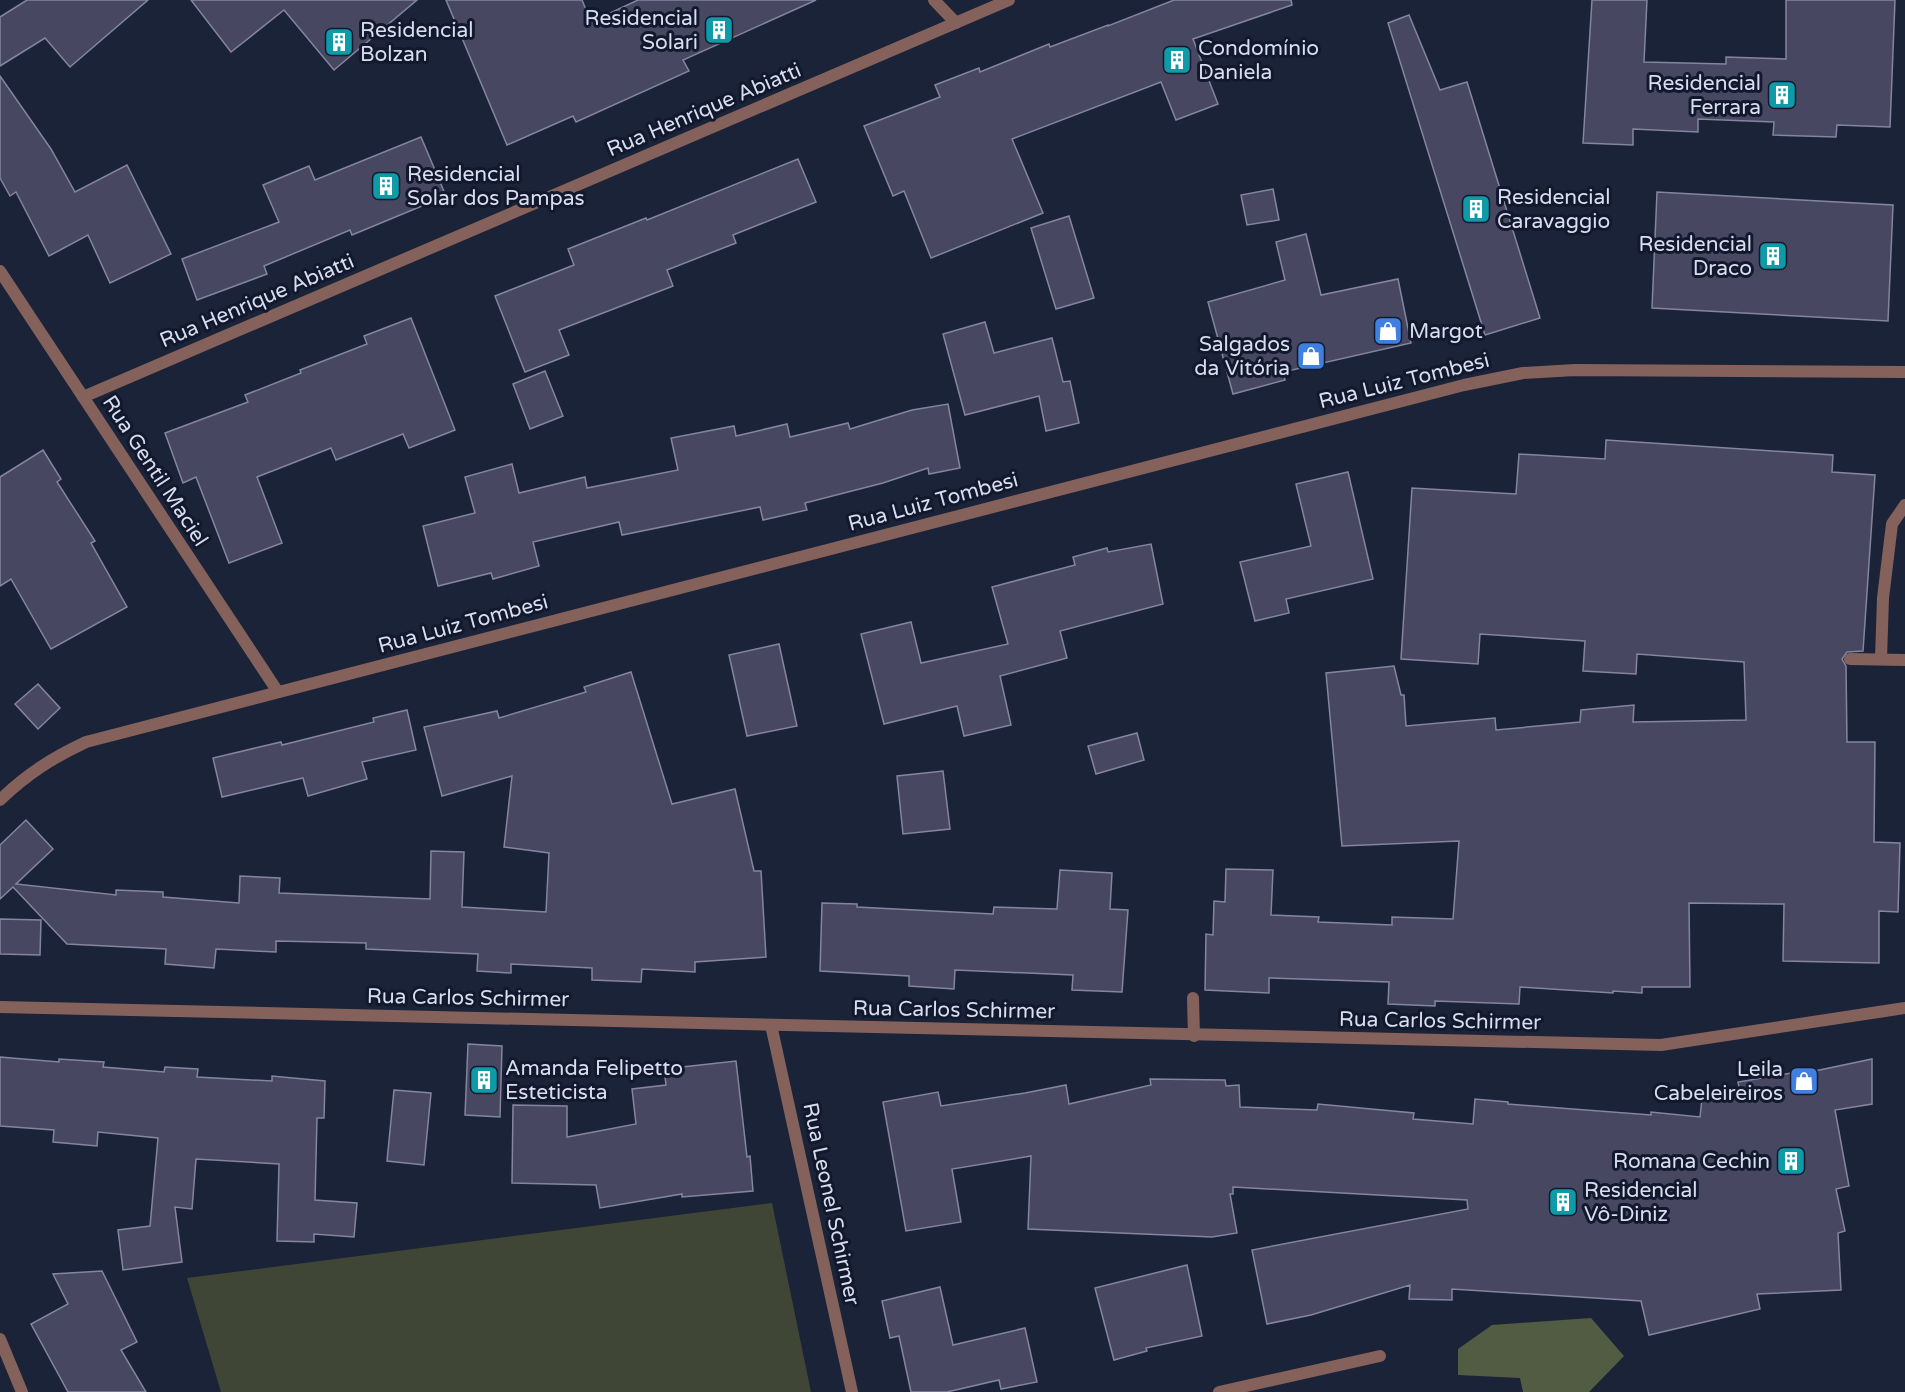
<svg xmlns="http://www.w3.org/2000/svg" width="1905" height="1392" viewBox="0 0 1905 1392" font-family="'Varela Round',sans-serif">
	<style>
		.green { fill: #404636 }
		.forest { fill: #525c42 }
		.building { fill: #474761; stroke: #8485a1; stroke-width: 1.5 }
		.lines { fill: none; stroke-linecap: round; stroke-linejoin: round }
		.service { stroke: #84625b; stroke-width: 12 }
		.minor { stroke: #84625b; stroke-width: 12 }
		.tertiary { stroke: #84625b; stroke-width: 12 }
		.labels { text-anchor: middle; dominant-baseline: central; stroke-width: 6; stroke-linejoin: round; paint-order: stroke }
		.poi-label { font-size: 21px; fill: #d8deed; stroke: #12192e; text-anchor: start }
		.street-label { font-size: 21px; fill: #d8deed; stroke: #12192e }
	</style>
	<rect width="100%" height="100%" fill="#1b2338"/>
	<polygon class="green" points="772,1203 811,1392 221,1392 187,1278"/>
	<polygon class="forest" points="1591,1318 1624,1356 1589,1392 1523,1392 1520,1378 1458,1375 1458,1349 1492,1325"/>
	<g class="building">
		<polygon points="27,0 148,0 70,67 45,38 0,66 0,17"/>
		<polygon points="191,0 417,0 334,70 284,10 231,52"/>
		<polygon points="446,0 582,0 591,22 638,0 816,0 683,60 689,71 576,122 573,116 507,145"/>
		<polygon points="1174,0 1291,0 1292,5 1193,39 1218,104 1176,120 1161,82 1012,139 1043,213 931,258 904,191 893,196 864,126 940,97 935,85 979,68 980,72 1049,44 1050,47 1108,25 1108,26"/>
		<polygon points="1592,0 1647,0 1644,62 1726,64 1726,57 1786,59 1786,0 1895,0 1890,127 1837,125 1836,137 1773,135 1774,122 1698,119 1698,132 1633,129 1633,145 1583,143"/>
		<polygon points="1409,15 1440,90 1467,82 1540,318 1485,335 1388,23"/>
		<polygon points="0,76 51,149 75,192 127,165 171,254 110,283 88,235 49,256 16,192 10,196 0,178"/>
		<polygon points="421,137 446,196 352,235 350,230 264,266 267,274 197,300 182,259 279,222 263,185 309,166 315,180"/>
		<polygon points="798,159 816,202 733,235 736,243 667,270 673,286 559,330 569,355 525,372 495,296 574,265 568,249 646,218 647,220"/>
		<polygon points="1273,189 1279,220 1247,225 1241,195"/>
		<polygon points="1657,192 1893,205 1888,321 1652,308"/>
		<polygon points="1069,216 1094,298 1056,309 1031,228"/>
		<polygon points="1306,234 1321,295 1398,279 1411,343 1283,372 1285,380 1233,394 1208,302 1285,280 1276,242"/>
		<polygon points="411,318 455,430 409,448 403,434 336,460 331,448 257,477 282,543 229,563 196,477 183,483 165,433 248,402 245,395 301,373 300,370 367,344 364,336"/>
		<polygon points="985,322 994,353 1052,338 1063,382 1070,381 1079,423 1046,431 1039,396 965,415 943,334"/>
		<polygon points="545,371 563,416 530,429 513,384"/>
		<polygon points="948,404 960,468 929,474 928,468 883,483 805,503 807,510 763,520 760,507 622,535 619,522 533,542 539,566 493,579 491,573 438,586 423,526 475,513 465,477 512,464 519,493 585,477 587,488 678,470 671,438 734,426 736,436 787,424 790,437 848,423 850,429 912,410"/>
		<polygon points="1606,440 1833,455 1832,472 1875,475 1863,651 1847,652 1842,659 1846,666 1847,742 1875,742 1874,842 1900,843 1898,912 1879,911 1879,963 1783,961 1784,904 1689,903 1690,987 1642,987 1642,993 1613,991 1613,993 1520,987 1519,1004 1435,1001 1435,1006 1388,1004 1389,982 1269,978 1269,993 1205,990 1206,934 1213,935 1214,901 1225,902 1226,869 1273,870 1271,915 1319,917 1318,922 1392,925 1392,917 1453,919 1459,841 1342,846 1326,673 1394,666 1401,695 1404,695 1406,726 1495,718 1496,730 1580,722 1581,710 1634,705 1633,722 1746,720 1744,662 1637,654 1636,674 1583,671 1585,641 1480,634 1478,664 1401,659 1412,488 1516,494 1519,454 1605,459"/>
		<polygon points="43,450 61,479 57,482 95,541 91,543 127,607 51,649 11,579 0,586 0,477"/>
		<polygon points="1348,472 1373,579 1286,599 1289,613 1255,621 1240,562 1311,546 1296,484"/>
		<polygon points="1151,544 1163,604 1060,631 1067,658 1000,676 1011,725 964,736 957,706 884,724 861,634 911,622 921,663 1008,644 992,587 1075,565 1073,557 1107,548 1108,552"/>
		<polygon points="779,644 797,726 747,736 729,655"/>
		<polygon points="631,672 672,804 735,789 754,871 761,871 766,957 695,962 695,972 642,969 641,982 592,980 592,968 511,964 511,973 477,971 478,954 366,949 366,943 276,941 276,952 216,949 214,968 165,964 166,949 67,944 13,887 0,899 0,845 26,820 53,849 16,884 116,895 116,890 163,892 163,897 239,903 240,876 280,878 279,893 430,899 431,851 464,852 462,907 546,912 549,853 504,847 512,776 442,796 424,727 497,711 499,718 586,692 584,687"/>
		<polygon points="38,684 60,708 38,729 15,704"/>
		<polygon points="407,710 416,750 362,762 367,779 308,796 303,778 222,797 213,758 281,742 282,745 374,722 373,718"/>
		<polygon points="1137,733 1144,760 1096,774 1088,746"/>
		<polygon points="943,771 950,829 903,834 897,776"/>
		<polygon points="1060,870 1112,873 1110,909 1128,910 1122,992 1072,990 1073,975 955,970 954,989 909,986 909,976 820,971 822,903 857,904 857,907 993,914 994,907 1057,909"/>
		<polygon points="0,919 41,920 40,955 0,954"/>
		<polygon points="468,1044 502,1046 500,1117 465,1115"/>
		<polygon points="0,1057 59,1062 59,1059 104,1062 103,1067 164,1072 165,1067 198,1069 197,1077 272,1081 272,1076 325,1081 324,1118 317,1118 315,1200 357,1203 354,1237 314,1234 314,1242 277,1241 279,1164 196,1159 192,1209 175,1207 182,1262 123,1270 118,1230 150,1226 158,1138 98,1132 97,1146 53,1142 54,1130 0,1126"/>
		<polygon points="1872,1059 1872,1104 1835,1110 1849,1186 1836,1189 1845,1231 1838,1233 1841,1290 1757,1294 1760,1309 1649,1335 1641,1301 1452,1289 1452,1300 1409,1299 1410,1285 1311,1315 1267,1324 1252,1250 1468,1209 1467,1200 1233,1187 1233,1194 1230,1194 1237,1233 1212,1237 1028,1229 1031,1156 952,1169 961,1222 906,1231 883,1102 938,1092 941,1106 1025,1093 1066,1085 1069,1104 1151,1085 1150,1079 1225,1080 1226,1086 1239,1085 1240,1107 1317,1110 1318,1104 1414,1113 1413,1119 1473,1124 1475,1099 1508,1102 1508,1104 1651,1115 1651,1112 1700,1117 1703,1089 1740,1092 1738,1082 1810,1070 1810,1072"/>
		<polygon points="736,1061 747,1157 750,1156 753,1191 682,1197 682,1194 600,1208 596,1185 512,1183 513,1105 567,1106 567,1137 636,1124 632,1089 666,1085 664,1069"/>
		<polygon points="394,1090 431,1093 424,1165 387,1161"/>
		<polygon points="1187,1265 1202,1336 1146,1348 1147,1351 1114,1360 1095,1288"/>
		<polygon points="102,1271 137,1342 121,1350 146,1392 68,1392 31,1324 68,1304 53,1274"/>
		<polygon points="940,1287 953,1345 1025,1328 1037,1382 1001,1389 999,1380 947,1392 911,1392 899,1336 890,1338 882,1301"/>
	</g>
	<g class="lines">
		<g class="service">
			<polyline points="1850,659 1905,660"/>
			<polyline points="1881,659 1883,598 1892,524 1905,505"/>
			<polyline points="1193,998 1194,1036"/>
		</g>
		<g class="minor">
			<polyline points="934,0 956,23"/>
			<polyline points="83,397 1009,0"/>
			<polyline points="0,1007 1661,1045 1905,1008"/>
			<polyline points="771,1025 852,1392"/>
			<polyline points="0,1339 22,1392"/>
			<polyline points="1219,1392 1380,1356"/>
		</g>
		<g class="tertiary">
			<polyline points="0,271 278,692"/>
			<path d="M0,800C27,774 52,758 86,742L1464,385L1523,373L1575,370L1905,372"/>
		</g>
	</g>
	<defs>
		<g id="building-square" transform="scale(1.5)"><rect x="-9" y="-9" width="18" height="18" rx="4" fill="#0f9aa8" stroke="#12192e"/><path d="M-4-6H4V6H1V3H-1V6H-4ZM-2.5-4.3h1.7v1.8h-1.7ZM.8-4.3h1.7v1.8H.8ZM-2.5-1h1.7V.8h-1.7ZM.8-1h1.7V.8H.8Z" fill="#fff"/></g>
		<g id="shop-square" transform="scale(1.5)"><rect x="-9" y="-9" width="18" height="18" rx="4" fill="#3f7fe0" stroke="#12192e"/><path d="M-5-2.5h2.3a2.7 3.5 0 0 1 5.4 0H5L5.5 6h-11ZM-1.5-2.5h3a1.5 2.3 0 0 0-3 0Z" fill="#fff"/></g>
	</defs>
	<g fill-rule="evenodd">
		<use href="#building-square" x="719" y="30"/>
		<use href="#building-square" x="339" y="42"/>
		<use href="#building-square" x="1177" y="60"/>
		<use href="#building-square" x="1782" y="95"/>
		<use href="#building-square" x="386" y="186"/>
		<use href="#building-square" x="1476" y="209"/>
		<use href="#building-square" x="1773" y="256"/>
		<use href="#shop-square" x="1388" y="331"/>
		<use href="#shop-square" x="1311" y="356"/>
		<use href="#building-square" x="484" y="1080"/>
		<use href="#shop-square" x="1804" y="1081"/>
		<use href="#building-square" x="1791" y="1161"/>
		<use href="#building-square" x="1563" y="1202"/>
	</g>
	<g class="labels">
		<g class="poi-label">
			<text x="698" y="18" text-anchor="end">Residencial<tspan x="698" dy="24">Solari</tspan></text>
			<text x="360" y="30">Residencial<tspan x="360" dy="24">Bolzan</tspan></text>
			<text x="1198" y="48">Condomínio<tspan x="1198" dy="24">Daniela</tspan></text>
			<text x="1761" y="83" text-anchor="end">Residencial<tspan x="1761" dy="24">Ferrara</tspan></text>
			<text x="407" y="174">Residencial<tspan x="407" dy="24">Solar dos Pampas</tspan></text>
			<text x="1497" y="197">Residencial<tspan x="1497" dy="24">Caravaggio</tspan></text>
			<text x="1752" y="244" text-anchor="end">Residencial<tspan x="1752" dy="24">Draco</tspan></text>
			<text x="1409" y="331">Margot</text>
			<text x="1290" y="344" text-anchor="end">Salgados<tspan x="1290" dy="24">da Vitória</tspan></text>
			<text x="505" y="1068">Amanda Felipetto<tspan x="505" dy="24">Esteticista</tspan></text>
			<text x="1783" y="1069" text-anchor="end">Leila<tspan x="1783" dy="24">Cabeleireiros</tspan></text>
			<text x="1770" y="1161" text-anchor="end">Romana Cechin</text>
			<text x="1584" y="1190">Residencial<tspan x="1584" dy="24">Vô-Diniz</tspan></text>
		</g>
		<g class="street-label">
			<text transform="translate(704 110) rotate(-23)">Rua Henrique Abiatti</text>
			<text transform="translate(257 301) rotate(-23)">Rua Henrique Abiatti</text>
			<text transform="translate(1404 381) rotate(-14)">Rua Luiz Tombesi</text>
			<text transform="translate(155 471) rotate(57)">Rua Gentil Maciel</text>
			<text transform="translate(933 502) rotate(-15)">Rua Luiz Tombesi</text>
			<text transform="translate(463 624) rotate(-15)">Rua Luiz Tombesi</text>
			<text transform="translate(468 998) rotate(1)">Rua Carlos Schirmer</text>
			<text transform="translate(954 1010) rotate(1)">Rua Carlos Schirmer</text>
			<text transform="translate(1440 1021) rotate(1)">Rua Carlos Schirmer</text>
			<text transform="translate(831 1204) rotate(78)">Rua Leonel Schirmer</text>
		</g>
	</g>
</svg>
